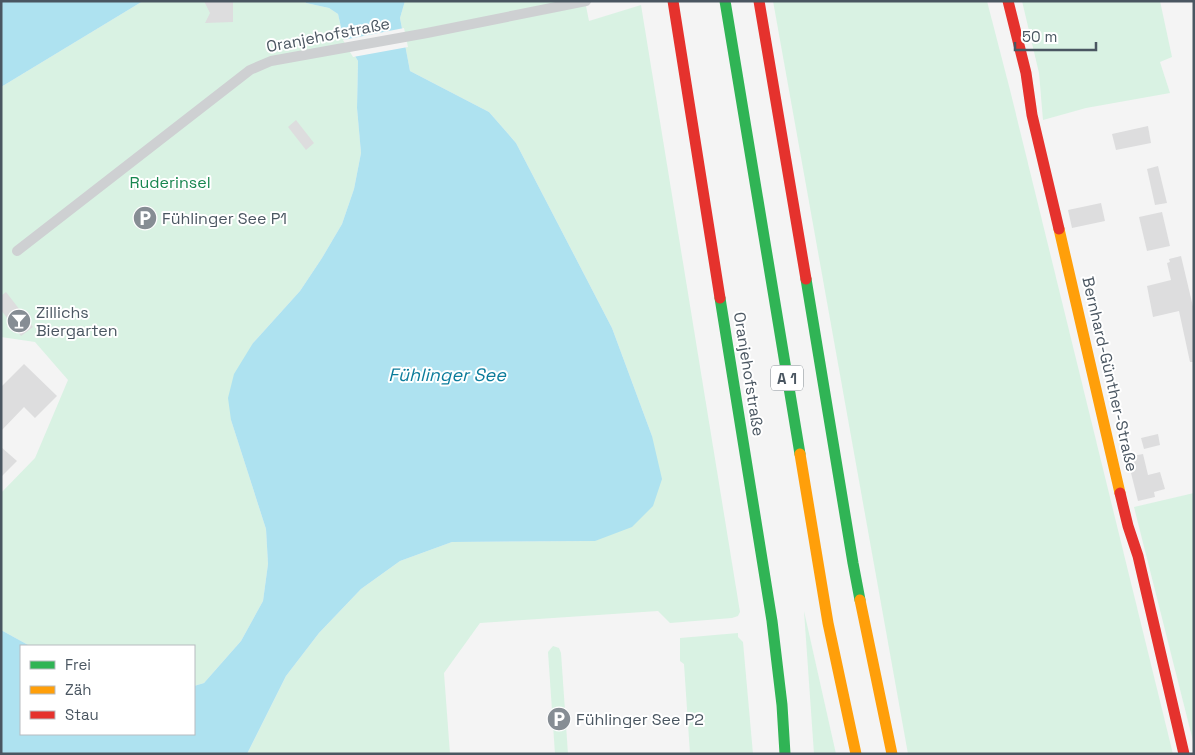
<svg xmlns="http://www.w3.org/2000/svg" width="1195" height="755" viewBox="0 0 1195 755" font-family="'Space Grotesk',sans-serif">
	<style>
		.green { fill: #d9f2e3 }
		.water { fill: #aee2f0 }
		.pier { fill: #f4f4f4 }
		.building { fill: #ddddde }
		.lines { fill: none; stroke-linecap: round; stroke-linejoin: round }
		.street { stroke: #ced0d2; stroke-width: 10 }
		.fast { stroke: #30b455; stroke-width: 11 }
		.slow { stroke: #ff9f0a; stroke-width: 11 }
		.jam { stroke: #e5322d; stroke-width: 11 }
		.labels { text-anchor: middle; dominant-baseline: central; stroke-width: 4; stroke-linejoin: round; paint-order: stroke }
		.shield { fill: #fff; stroke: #808990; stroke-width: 1 }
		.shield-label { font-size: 15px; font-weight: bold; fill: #4a5661 }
		.street-label { font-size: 16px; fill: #4a5661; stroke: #fff }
		.park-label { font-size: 16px; fill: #17864f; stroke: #fff }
		.poi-label { font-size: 16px; fill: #4a5661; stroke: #fff; text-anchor: start }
		.water-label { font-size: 18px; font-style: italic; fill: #0c7c9b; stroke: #fff }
	</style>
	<rect width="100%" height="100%" fill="#f4f4f4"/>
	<g class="green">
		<polygon points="143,1 305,1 306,3 329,8 338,14 343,36 358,61 357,108 361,153 354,189 342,224 322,258 300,291 253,343 231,420 266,529 268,564 263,601 241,641 204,683 194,686 194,646 30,646 1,630 1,493 35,458 68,380 35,342 1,337 1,87"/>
		<polygon points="405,1 585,1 589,21 641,5 740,612 738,616 732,618 670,623 658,611 480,623 444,673 450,754 247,754 286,676 319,633 361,589 400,561 452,542 595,541 652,436 612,328 516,143 489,112 410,71 400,18"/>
		<polygon points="773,1 987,1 1010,90 1173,754 908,754"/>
		<polygon points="1022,1 1160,1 1172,57 1160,62 1170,93 1086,108 1043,120 1039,73"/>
		<polygon points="1194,493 1194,745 1134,507"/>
		<polygon points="804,611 836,754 814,754"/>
		<polygon points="738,633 738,637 743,642 753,754 690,754 684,664 680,661 680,638"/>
		<polygon points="553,646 559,648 561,653 568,754 555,754 548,652"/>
	</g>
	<g class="water">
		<polygon points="1,1 143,1 1,87"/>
		<polygon points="305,1 405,1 400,18 410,71 489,112 516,143 612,328 652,436 662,479 653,506 632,527 595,541 452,542 400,561 361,589 319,633 286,676 247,754 1,754 1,630 30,646 21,646 21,734 194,734 194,686 204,683 241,641 263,601 268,564 266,529 231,420 228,398 234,374 253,343 300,291 322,258 342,224 354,189 361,153 357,108 358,61 343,36 338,14 329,8 306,3"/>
	</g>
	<polygon class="pier" points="404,28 408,47 353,57 343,40"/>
	<g class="building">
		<polygon points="204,1 233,1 233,22 205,23 210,13"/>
		<polygon points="296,120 314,143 306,150 288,127"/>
		<polygon points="1148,126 1151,143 1116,150 1112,134"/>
		<polygon points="1158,166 1167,203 1155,205 1147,169"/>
		<polygon points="1101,203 1105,221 1072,228 1068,210"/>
		<polygon points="1162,212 1170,246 1147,251 1139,217"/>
		<polygon points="1181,256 1194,311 1194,362 1190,362 1179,311 1153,317 1147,286 1171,280 1167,263 1170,262 1169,259"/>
		<polygon points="6,292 33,327 21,336 1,310 1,296"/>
		<polygon points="24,364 57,396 35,418 24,407 1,431 1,387"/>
		<polygon points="1158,434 1160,445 1144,449 1141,438"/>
		<polygon points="1,447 17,461 1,477"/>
		<polygon points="1143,454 1148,475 1160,472 1165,489 1154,492 1155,497 1138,501 1127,457"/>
	</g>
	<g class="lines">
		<polyline class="street" points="17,251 250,70 271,61 427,33 586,1"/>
		<g class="fast">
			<polyline points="725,1 800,454"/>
			<polyline points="806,279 853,563 860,600"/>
			<polyline points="720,298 772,621 782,705 785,754"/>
		</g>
		<g class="slow">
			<polyline points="1059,229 1120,493"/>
			<polyline points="800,454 828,623 856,754"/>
			<polyline points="860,600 892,754"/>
		</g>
		<g class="jam">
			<polyline points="673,1 720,298"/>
			<polyline points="759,1 806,279"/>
			<polyline points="1008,1 1026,73 1032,115 1059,229"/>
			<polyline points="1120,493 1128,526 1138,556 1184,754"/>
		</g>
	</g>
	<defs>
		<g id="parking-disc" transform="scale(1.25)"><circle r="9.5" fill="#868d94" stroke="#fff"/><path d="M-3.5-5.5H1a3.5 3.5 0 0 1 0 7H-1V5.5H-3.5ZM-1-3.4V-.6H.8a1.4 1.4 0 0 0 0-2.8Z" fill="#fff"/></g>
		<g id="bar-disc" transform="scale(1.25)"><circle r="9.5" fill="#868d94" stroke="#fff"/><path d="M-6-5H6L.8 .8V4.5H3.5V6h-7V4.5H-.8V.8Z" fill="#fff"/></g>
	</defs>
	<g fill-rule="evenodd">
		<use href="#parking-disc" x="145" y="218"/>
		<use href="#bar-disc" x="19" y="321"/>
		<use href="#parking-disc" x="559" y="719"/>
	</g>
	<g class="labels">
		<rect class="shield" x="771" y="365.5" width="32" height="25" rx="4"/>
		<g class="shield-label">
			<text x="787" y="378">A 1</text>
		</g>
		<g class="street-label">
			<text transform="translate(328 35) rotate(-11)">Oranjehofstraße</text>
			<text transform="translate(749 374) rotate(81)">Oranjehofstraße</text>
			<text transform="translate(1110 374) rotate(77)">Bernhard-Günther-Straße</text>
		</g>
		<g class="park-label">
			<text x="170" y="182">Ruderinsel</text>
		</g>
		<g class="poi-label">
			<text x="162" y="218">Fühlinger See P1</text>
			<text x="36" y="312">Zillichs<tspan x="36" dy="18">Biergarten</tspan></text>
			<text x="576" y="719">Fühlinger See P2</text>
		</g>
		<g class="water-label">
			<text x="447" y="374">Fühlinger See</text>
		</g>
	</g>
	<rect width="1195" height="755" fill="none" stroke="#4a5661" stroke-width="5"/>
	<rect x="20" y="645" width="175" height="90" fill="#ffffff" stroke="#b7bbc0"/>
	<rect x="30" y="661" width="25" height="8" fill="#30b455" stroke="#b7bbc0"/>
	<text x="65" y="670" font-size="15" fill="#4a5661">Frei</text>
	<rect x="30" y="686" width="25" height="8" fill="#ff9f0a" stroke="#b7bbc0"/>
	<text x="65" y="695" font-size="15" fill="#4a5661">Zäh</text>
	<rect x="30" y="711" width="25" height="8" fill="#e5322d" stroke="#b7bbc0"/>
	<text x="65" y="720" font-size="15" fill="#4a5661">Stau</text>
	<path d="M1015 42v8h81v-8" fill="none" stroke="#4a5661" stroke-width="2.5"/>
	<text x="1022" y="42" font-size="15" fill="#4a5661" stroke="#ffffff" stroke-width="4" paint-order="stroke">50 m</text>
</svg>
